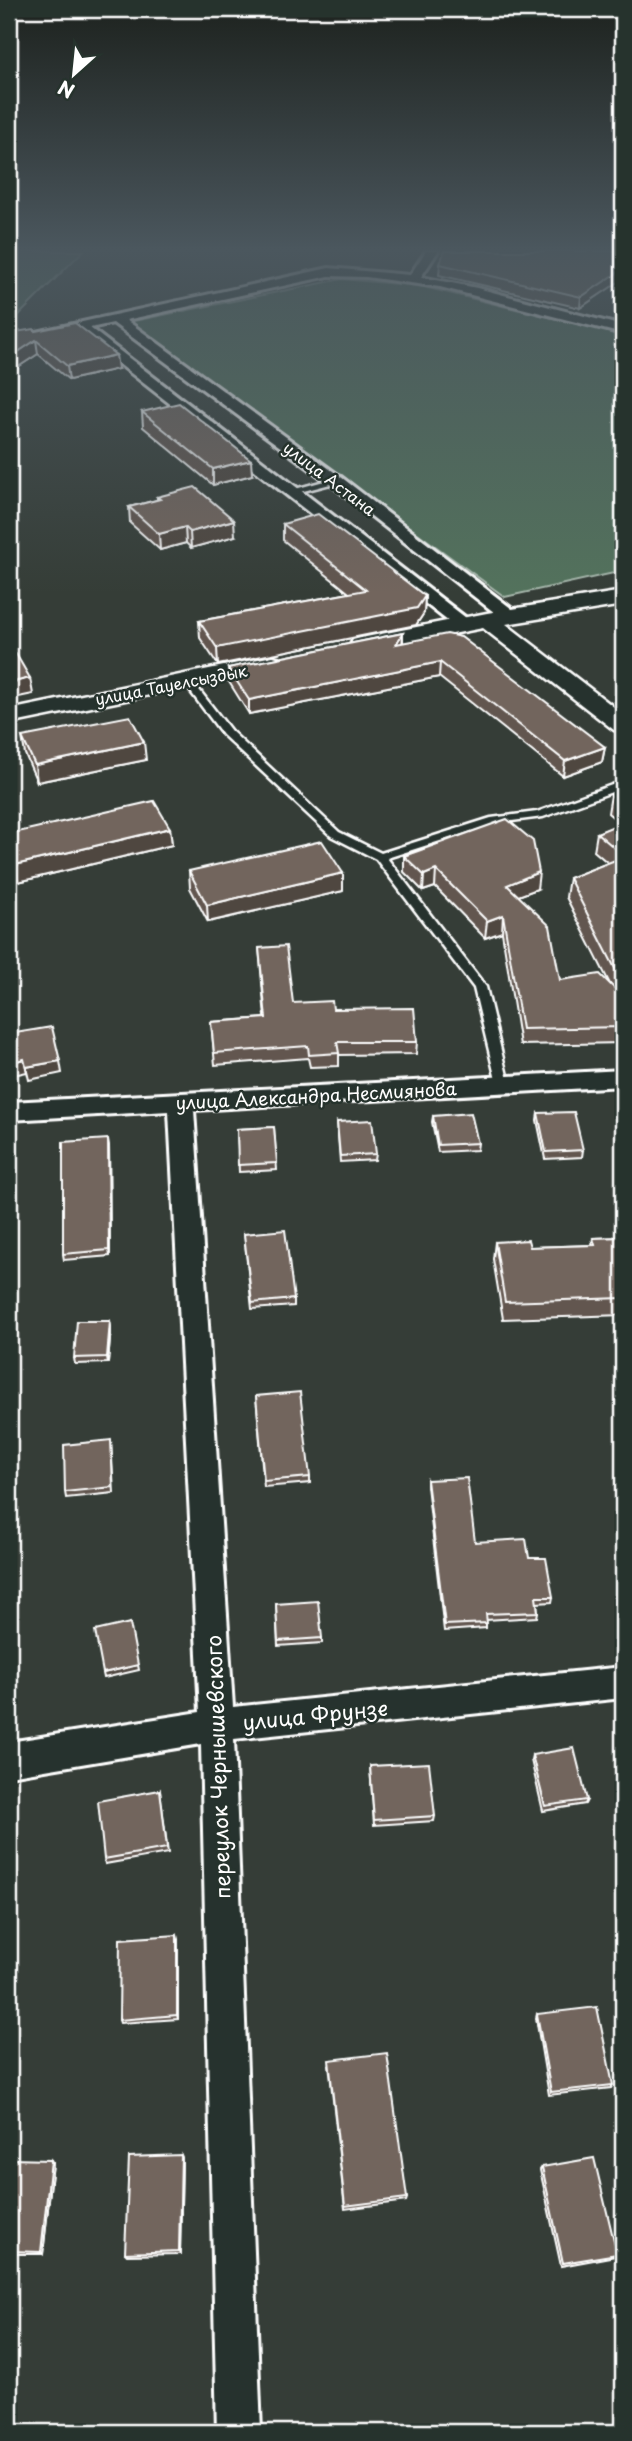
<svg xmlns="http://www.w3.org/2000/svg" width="632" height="2441" viewBox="0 0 632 2441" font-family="'Playpen Sans',sans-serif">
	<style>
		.green { fill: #52725b; stroke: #a8b8ad; stroke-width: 2 }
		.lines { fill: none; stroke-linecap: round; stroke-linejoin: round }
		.service-casing { stroke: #fff; stroke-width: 5 }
		.minor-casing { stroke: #fff; stroke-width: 6 }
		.tertiary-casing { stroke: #fff; stroke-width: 5 }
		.service { fill: #26332d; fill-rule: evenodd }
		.minor { fill: #26332d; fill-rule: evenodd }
		.tertiary { fill: #26332d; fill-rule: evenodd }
		.wall { fill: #625750; stroke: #fff; stroke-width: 2 }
		.shaded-wall { fill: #504741; stroke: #fff; stroke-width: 2 }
		.building { fill: #72655d; stroke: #fff; stroke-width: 2 }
		.labels { text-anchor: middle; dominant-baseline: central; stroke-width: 5; stroke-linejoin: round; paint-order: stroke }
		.far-street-label { font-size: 16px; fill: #fff; stroke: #26332d }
		.street-label { font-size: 18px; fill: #fff; stroke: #26332d }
		.near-street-label { font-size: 21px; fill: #fff; stroke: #26332d }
	</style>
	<rect width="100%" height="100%" fill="#353d37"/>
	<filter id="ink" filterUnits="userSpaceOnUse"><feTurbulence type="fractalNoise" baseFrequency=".0143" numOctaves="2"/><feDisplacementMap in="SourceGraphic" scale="14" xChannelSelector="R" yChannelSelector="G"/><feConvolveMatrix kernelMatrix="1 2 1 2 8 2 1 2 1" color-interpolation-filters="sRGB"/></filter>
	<g filter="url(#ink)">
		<g class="green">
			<polygon points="9,251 83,251 9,325"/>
			<polygon points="342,279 420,286 623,335 623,571 505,597 129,322"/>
		</g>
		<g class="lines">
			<g class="service-casing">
				<g id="service">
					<polygon points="335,478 338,478 338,482 292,494 288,491"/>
					<polygon points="187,677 190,678 231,731 339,832 381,853 491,818 537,812 623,781 623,788 543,817 496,823 387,858 486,987 509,1084 508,1087 503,1089 497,1084 474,988 376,859 331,836 223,735 182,680"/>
				</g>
			</g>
			<g class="minor-casing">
				<g id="minor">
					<polygon points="426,251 438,251 421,277 477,288 623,326 623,334 440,287 366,277 329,276 126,320 341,477 516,612 519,616 516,620 504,620 329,483 113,323 90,328 470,621 473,625 470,629 458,629 77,331 9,346 9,338 329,268 410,275"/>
					<polygon points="623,1070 623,1086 194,1110 233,1707 623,1667 623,1698 234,1739 261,2432 217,2432 201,1744 9,1776 9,1742 200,1712 169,1111 9,1120 9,1102"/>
				</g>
			</g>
			<g class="tertiary-casing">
				<g id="tertiary">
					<polygon points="623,591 623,605 506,624 623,714 623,732 614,730 483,628 361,652 353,650 350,645 353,640 361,638 487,613"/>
					<polygon points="273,656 281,658 285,663 281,668 9,724 9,710"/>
				</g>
			</g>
			<use href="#service" class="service"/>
			<use href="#minor" class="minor"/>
			<use href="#tertiary" class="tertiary"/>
		</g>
		<g class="wall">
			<polygon points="623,251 623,279 580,308 439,275 440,264"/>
			<polygon points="35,331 118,369 69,380 38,354 9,373"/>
			<polygon points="142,412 252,475 213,485 143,427"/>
			<polygon points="157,497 235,536 191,548 186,543 160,550 130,523 129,507 157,500"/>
			<polygon points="283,524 425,596 424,613 416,625 218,665 200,638 199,621 349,593 283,540"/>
			<polygon points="403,633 403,643 605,747 602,762 563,776 439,677 249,714 229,682 228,668"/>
			<polygon points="22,737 146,760 37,782 25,754"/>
			<polygon points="623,790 623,1043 520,1045 502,932 485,938 435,887 423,891 404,872 404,856 537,889 518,896 560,980 610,984 566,897 569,878 608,863 594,851 597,833 621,824 608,813 611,795"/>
			<polygon points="170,828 172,845 18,882 9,861 9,834"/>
			<polygon points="189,871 343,891 208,922 190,888"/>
			<polygon points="259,948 293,1003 333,1009 417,1042 416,1054 339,1055 339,1066 310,1067 308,1058 215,1065 211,1022 265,1018"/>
			<polygon points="538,1113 583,1150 582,1157 545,1159 537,1120"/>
			<polygon points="433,1116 478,1143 477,1150 438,1152 432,1122"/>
			<polygon points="337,1122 376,1154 375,1160 340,1162"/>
			<polygon points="274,1127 277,1170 239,1172 237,1129"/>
			<polygon points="109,1145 110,1256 64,1260 63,1254"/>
			<polygon points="244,1234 294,1299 294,1306 252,1309"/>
			<polygon points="623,1237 623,1315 503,1319 493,1259 495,1242 530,1247 592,1245 593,1238"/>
			<polygon points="110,1321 111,1327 108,1363 75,1364 74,1358"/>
			<polygon points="256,1396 310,1477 310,1483 264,1487"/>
			<polygon points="111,1440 114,1493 66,1498 65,1492"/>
			<polygon points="427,1480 475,1542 529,1558 553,1597 552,1602 537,1603 538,1612 537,1617 486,1620 486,1628 444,1631 427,1486"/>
			<polygon points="276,1604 322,1638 322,1643 278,1646"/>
			<polygon points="532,1755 587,1800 585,1804 543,1811 531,1760"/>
			<polygon points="370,1766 435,1816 434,1821 374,1825"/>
			<polygon points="160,1790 168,1853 105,1864 104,1859"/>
			<polygon points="177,1935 178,2019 120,2023 119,2020"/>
			<polygon points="537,2014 613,2085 611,2088 549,2095 536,2018"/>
			<polygon points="329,2064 407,2198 406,2201 345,2209"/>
			<polygon points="181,2155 182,2158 180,2254 127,2255 125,2253"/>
			<polygon points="9,2159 53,2163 43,2254 9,2254"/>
			<polygon points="542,2167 617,2254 615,2256 561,2266 540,2170"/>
		</g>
		<g class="shaded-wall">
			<polygon points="623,269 623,279 580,308 581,297"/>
			<polygon points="36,340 38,354 9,373 9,358"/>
			<polygon points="116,355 118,369 69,380 67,366"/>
			<polygon points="251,460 252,475 213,485 213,469"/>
			<polygon points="234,520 235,536 191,548 190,532"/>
			<polygon points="185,527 186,543 160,550 159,534"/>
			<polygon points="425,596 424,613 416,625 218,665 217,648"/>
			<polygon points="403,633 402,647 396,644"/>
			<polygon points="440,662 439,677 249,714 249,700"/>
			<polygon points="30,678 33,694 9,699 9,683"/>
			<polygon points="144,742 146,760 37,782 35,765"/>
			<polygon points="605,747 602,762 563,776 565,761"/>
			<polygon points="170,828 172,845 18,882 15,865"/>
			<polygon points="436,870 435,887 423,891 424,875"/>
			<polygon points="539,872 537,889 505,901 507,885"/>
			<polygon points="343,873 343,891 208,922 207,905"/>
			<polygon points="503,915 502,932 485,938 487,921"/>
			<polygon points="24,1059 27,1072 9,1076 9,1063"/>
			<polygon points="60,1061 62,1073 29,1080 26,1067"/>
			<polygon points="108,1139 109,1145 110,1256 109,1250"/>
			<polygon points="110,1321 111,1327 108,1363 107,1357"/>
			<polygon points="138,1665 139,1670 104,1678 103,1673"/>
			<polygon points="177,1935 178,1939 178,2019 177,2015"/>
			<polygon points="181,2155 182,2158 180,2254 179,2251"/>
			<polygon points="51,2160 53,2163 43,2254 41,2252"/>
		</g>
		<g class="building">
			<polygon points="444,251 623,251 623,269 581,297 440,264"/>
			<polygon points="75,323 116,355 67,366 36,340 9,358 9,333 34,329 35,331"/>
			<polygon points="179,403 251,460 213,469 142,412"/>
			<polygon points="195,487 234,520 190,532 185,527 159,534 129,507 160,499 157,497"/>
			<polygon points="318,514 425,596 417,608 217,648 199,621 366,590 283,524"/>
			<polygon points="403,633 396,644 447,634 461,637 605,747 565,761 440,662 249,700 228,668"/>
			<polygon points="16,654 30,678 9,683 9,655"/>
			<polygon points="130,716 144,742 35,765 22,737"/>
			<polygon points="623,790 623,805 611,795"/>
			<polygon points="154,801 170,828 15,865 9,850 9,834"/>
			<polygon points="507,819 533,841 539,872 507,885 550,926 560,980 600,974 623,997 623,1027 522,1029 503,915 487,921 436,870 424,875 404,856"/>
			<polygon points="623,822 623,855 597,833"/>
			<polygon points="322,841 343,873 207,905 189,871"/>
			<polygon points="623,857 623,984 569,878"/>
			<polygon points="286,946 293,1003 332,1001 333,1009 414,1008 417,1042 337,1042 339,1053 309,1055 308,1046 214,1053 211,1022 266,1018 259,948"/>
			<polygon points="52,1027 60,1061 26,1067 24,1059 9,1063 9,1034"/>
			<polygon points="574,1112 583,1150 546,1152 538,1113"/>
			<polygon points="471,1113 478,1143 438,1145 433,1116"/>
			<polygon points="372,1120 376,1154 340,1156 337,1122"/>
			<polygon points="274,1127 277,1163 238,1165 237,1129"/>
			<polygon points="108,1139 109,1250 63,1254 63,1142"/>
			<polygon points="285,1230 294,1299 252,1303 244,1234"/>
			<polygon points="623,1237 623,1298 505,1302 495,1242 528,1240 530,1247 595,1245 593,1238"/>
			<polygon points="77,1321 110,1321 107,1357 74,1358"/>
			<polygon points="300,1392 310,1477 264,1481 256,1396"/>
			<polygon points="111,1440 113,1487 65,1492 64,1445"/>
			<polygon points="467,1478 475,1542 526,1539 529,1558 546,1558 553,1597 536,1597 538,1612 486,1614 487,1623 445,1625 427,1480"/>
			<polygon points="318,1601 322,1638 278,1641 276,1604"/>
			<polygon points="130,1623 138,1665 103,1673 95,1631"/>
			<polygon points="574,1748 587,1800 545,1806 532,1755"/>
			<polygon points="429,1763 435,1816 374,1820 370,1766"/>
			<polygon points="160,1790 167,1848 104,1859 98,1801"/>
			<polygon points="177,1935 177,2015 119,2020 120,1939"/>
			<polygon points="597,2007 613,2085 551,2092 537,2014"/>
			<polygon points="387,2053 407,2198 345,2206 329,2060"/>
			<polygon points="181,2155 179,2251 125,2253 129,2157"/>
			<polygon points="594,2158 617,2254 563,2263 542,2167"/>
			<polygon points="9,2159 51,2160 41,2252 9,2251"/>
		</g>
	</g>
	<linearGradient id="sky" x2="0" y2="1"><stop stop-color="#1d221e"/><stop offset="0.42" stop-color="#4b575e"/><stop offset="1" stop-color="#4b575e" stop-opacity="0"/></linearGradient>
	<rect width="632" height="593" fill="url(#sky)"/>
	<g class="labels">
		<g class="far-street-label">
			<text transform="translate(330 478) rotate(37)">улица Астана</text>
			<text transform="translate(171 684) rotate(-11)">улица Тауелсыздык</text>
		</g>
		<g class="street-label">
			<text transform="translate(316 1095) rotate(-3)">улица Александра Несмиянова</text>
		</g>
		<g class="near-street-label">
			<text transform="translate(315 1714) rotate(-6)">улица Фрунзе</text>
			<text transform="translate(217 1767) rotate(-92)">переулок Чернышевского</text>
		</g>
	</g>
	<rect width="632" height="2441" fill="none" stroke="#26332d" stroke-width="35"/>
	<rect x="18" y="18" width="597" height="2406" fill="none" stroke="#fff" stroke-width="2.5" filter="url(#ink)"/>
	<g transform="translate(74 74) rotate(207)" stroke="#26332d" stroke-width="5" paint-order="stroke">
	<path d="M0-5L12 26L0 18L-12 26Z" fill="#ffffff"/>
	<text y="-10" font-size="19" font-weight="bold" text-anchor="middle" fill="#ffffff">N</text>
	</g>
</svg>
